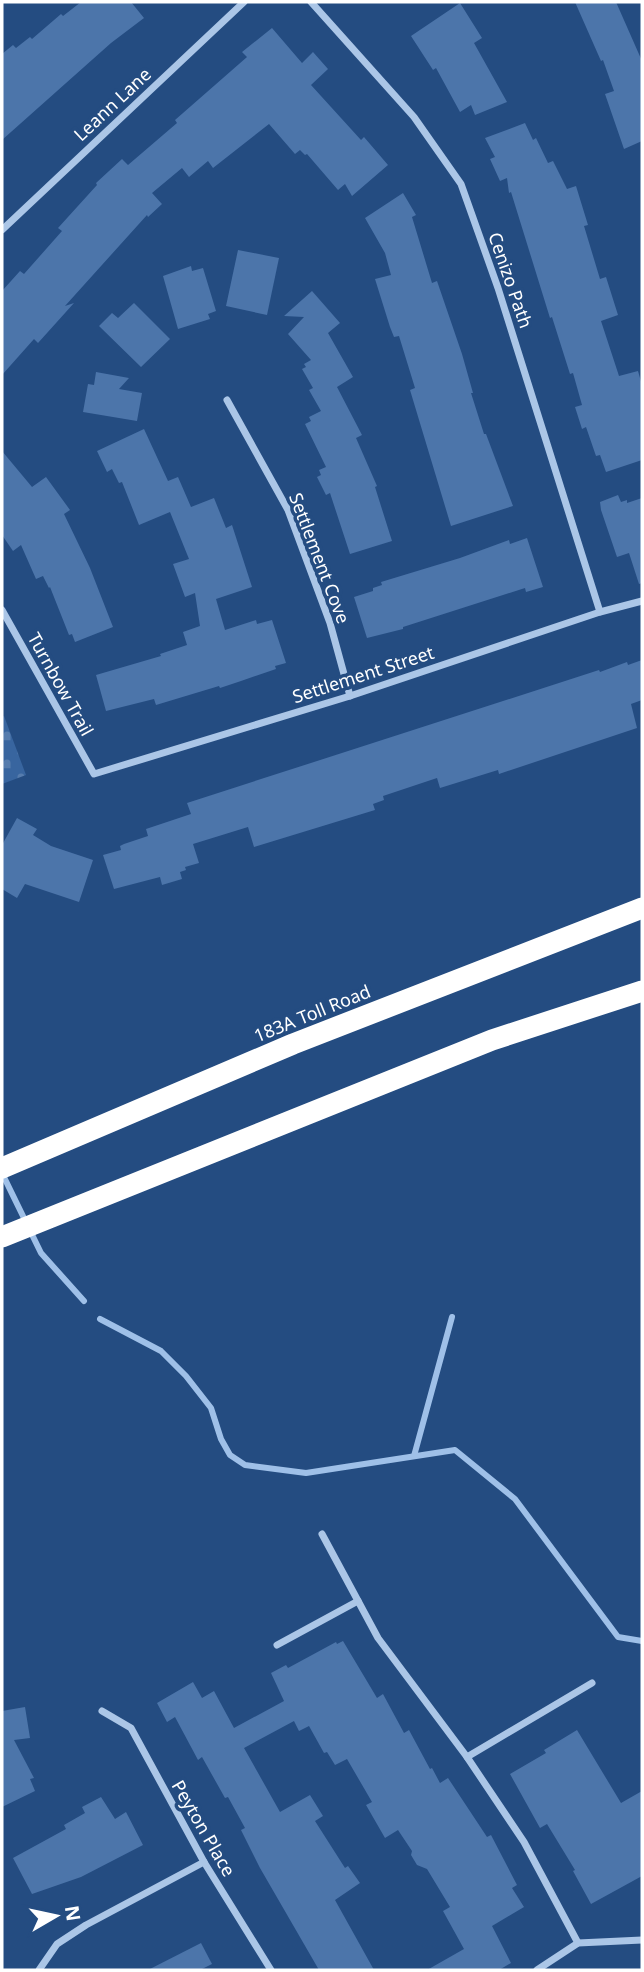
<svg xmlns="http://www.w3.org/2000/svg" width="644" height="1972" viewBox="0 0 644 1972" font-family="'Noto Sans',sans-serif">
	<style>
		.cemetery { fill: url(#cemetery-stones) }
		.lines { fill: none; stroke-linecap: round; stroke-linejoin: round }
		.stream { stroke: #9fc0e8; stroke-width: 6 }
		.building { fill: #4c75aa }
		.minor { stroke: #abc6e7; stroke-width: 7 }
		.motorway { stroke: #fff; stroke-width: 21 }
		.labels { text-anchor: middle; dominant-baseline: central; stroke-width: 7; stroke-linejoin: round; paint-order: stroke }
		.street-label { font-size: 18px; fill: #fff; stroke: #244c81 }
	</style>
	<defs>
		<pattern id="cemetery-stones" width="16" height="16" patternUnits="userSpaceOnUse" patternTransform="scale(1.75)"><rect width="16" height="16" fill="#38659f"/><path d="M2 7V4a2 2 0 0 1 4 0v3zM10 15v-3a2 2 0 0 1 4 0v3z" fill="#567cad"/></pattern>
	</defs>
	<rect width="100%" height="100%" fill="#244c81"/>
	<polygon class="cemetery" points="4,716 26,775 2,784 2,717"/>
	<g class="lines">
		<g class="stream">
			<polyline points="2,1173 41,1253 84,1301"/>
			<polyline points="100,1319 161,1351 186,1376 211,1408 221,1439 230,1455 245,1465 306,1473 455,1450 515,1499 618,1637 642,1641"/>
			<polyline points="414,1456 452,1317"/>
		</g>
	</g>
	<g class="building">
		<polygon points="81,2 131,2 144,18 111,43 2,140 2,54 13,45 16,48 30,37 32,39 61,14 63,16"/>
		<polygon points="575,2 616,2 642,61 642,141 624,149 605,94 614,91 603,60 601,61"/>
		<polygon points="460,3 482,38 474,43 507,102 475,115 471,105 460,112 436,68 433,70 411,36"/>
		<polygon points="272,28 302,63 313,52 328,69 311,85 361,140 364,137 388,165 352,196 345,184 338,190 307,154 305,155 300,150 295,154 269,124 213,168 208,161 189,177 182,168 152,193 162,204 148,217 147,215 65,306 74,303 38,343 34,339 2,375 2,291 20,271 24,274 62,231 58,228 97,185 96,183 122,159 128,165 177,123 175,120 247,57 242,52"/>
		<polygon points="525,123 533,140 536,138 548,163 553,161 567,189 576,186 588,225 584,226 600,279 606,277 618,315 601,321 619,376 638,371 642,385 642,460 606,472 600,455 596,456 586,427 582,429 575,407 582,405 573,373 570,374 552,317 550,318 511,192 509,193 507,178 500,181 490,159 495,157 485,138"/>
		<polygon points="403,193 416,215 412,217 432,283 437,281 462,354 473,393 471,393 484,434 486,434 513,506 451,526 410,390 415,388 399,336 394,337 390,327 375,279 391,275 385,253 365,218"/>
		<polygon points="238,250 279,258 267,315 226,306"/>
		<polygon points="191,266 192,271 203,268 216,311 208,314 210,319 178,329 163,276"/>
		<polygon points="312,291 340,323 328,333 353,377 337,387 362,435 356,438 377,486 375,487 392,541 350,554 330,493 326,495 317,477 321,475 319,470 326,467 305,424 311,421 309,417 321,411 309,390 313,388 302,369 306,367 304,364 311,360 288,334 304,317 284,316"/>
		<polygon points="134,303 170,339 141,367 99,326 112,313 118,318"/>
		<polygon points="96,372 129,378 119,389 142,393 137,421 83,412 88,384 94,385"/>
		<polygon points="144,429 168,481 178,477 191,507 214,498 226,528 232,525 252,587 216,599 225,630 256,620 257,624 272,620 286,663 275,666 276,669 241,681 220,688 219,686 156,705 154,699 106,711 96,675 161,656 160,654 187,645 183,632 200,626 195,593 185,597 173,564 189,559 170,512 139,525 122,482 119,483 112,469 107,472 97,451"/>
		<polygon points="2,451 32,487 46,477 70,510 64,514 90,568 113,627 75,642 72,634 69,635 50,587 49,588 43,576 36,579 21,545 13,551 2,535"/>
		<polygon points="618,495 621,502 627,500 627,503 642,498 642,583 639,584 629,553 617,557 601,510 600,502"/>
		<polygon points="527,538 543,587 526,592 525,588 403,627 403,629 367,638 354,597 373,591 373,588 382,585 381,582 460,558 509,540 510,544"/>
		<polygon points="642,660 642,700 631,704 637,728 499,774 498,770 440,788 437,778 383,796 384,800 373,804 375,810 254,847 248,827 193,844 199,863 185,867 186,870 180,872 182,879 162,885 160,877 114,889 103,855 121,850 120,846 124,844 148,836 146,829 191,814 187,803 599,670 600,672 627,662 628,665"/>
		<polygon points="17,818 37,829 33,835 51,846 93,860 79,902 25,884 17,898 2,889 2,845"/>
		<polygon points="343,1641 377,1698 383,1694 404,1733 409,1730 430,1769 432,1768 440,1783 448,1778 487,1837 491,1835 517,1885 512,1888 524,1907 492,1926 511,1963 499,1970 427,1970 464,1949 443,1911 450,1907 427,1869 417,1865 411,1855 412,1851 398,1830 385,1838 366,1805 372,1802 347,1759 335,1765 327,1752 324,1753 309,1726 299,1731 294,1721 244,1748 280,1812 310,1795 323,1816 315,1821 345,1868 348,1866 360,1883 335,1900 374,1970 319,1970 260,1868 241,1830 245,1828 228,1797 225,1798 202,1757 198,1760 175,1717 167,1722 157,1703 193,1682 202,1698 214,1691 234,1728 284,1701 271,1673 286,1665 288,1668 336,1642 337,1644"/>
		<polygon points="25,1707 30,1738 14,1740 34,1778 30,1779 35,1791 2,1807 2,1711"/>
		<polygon points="577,1730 621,1803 642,1791 642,1876 591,1904 573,1871 575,1870 547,1824 540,1828 510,1774 546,1753 544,1750"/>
		<polygon points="101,1797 115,1819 126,1812 143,1845 81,1877 32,1894 13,1858 66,1829 64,1825 85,1813 82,1807"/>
		<polygon points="201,1943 212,1964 200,1970 148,1970"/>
	</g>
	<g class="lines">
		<g class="minor">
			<polyline points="311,2 414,117 461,184 498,288 600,612"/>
			<polyline points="2,230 244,2"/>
			<polyline points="227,400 288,510 330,623 350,696"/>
			<polyline points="2,610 94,774 350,696 600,612 642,601"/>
			<polyline points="322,1534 378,1638 467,1757 524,1842 578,1943"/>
			<polyline points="277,1645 358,1601"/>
			<polyline points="102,1711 131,1728 204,1862 271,1970"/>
			<polyline points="467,1757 592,1683"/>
			<polyline points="39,1970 57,1944 86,1925 204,1862"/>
			<polyline points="537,1970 578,1943 642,1940"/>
		</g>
		<g class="motorway">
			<polyline points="2,1168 293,1044 642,908"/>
			<polyline points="2,1237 492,1040 642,991"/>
		</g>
	</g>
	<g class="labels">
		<g class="street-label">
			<text transform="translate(112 104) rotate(-43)">Leann Lane</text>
			<text transform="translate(511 280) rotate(71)">Cenizo Path</text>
			<text transform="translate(320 558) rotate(69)">Settlement Cove</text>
			<text transform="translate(363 674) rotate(-18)">Settlement Street</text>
			<text transform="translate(61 684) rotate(61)">Turnbow Trail</text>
			<text transform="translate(312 1013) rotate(-22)">183A Toll Road</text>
			<text transform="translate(204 1828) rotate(60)">Peyton Place</text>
		</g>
	</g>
	<rect width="644" height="1972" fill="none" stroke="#ffffff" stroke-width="7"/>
	<g transform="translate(56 1916) rotate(81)" stroke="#244c81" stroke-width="5" paint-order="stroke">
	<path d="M0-5L12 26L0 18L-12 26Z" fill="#ffffff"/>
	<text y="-10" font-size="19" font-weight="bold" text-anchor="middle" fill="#ffffff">N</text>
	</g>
</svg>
